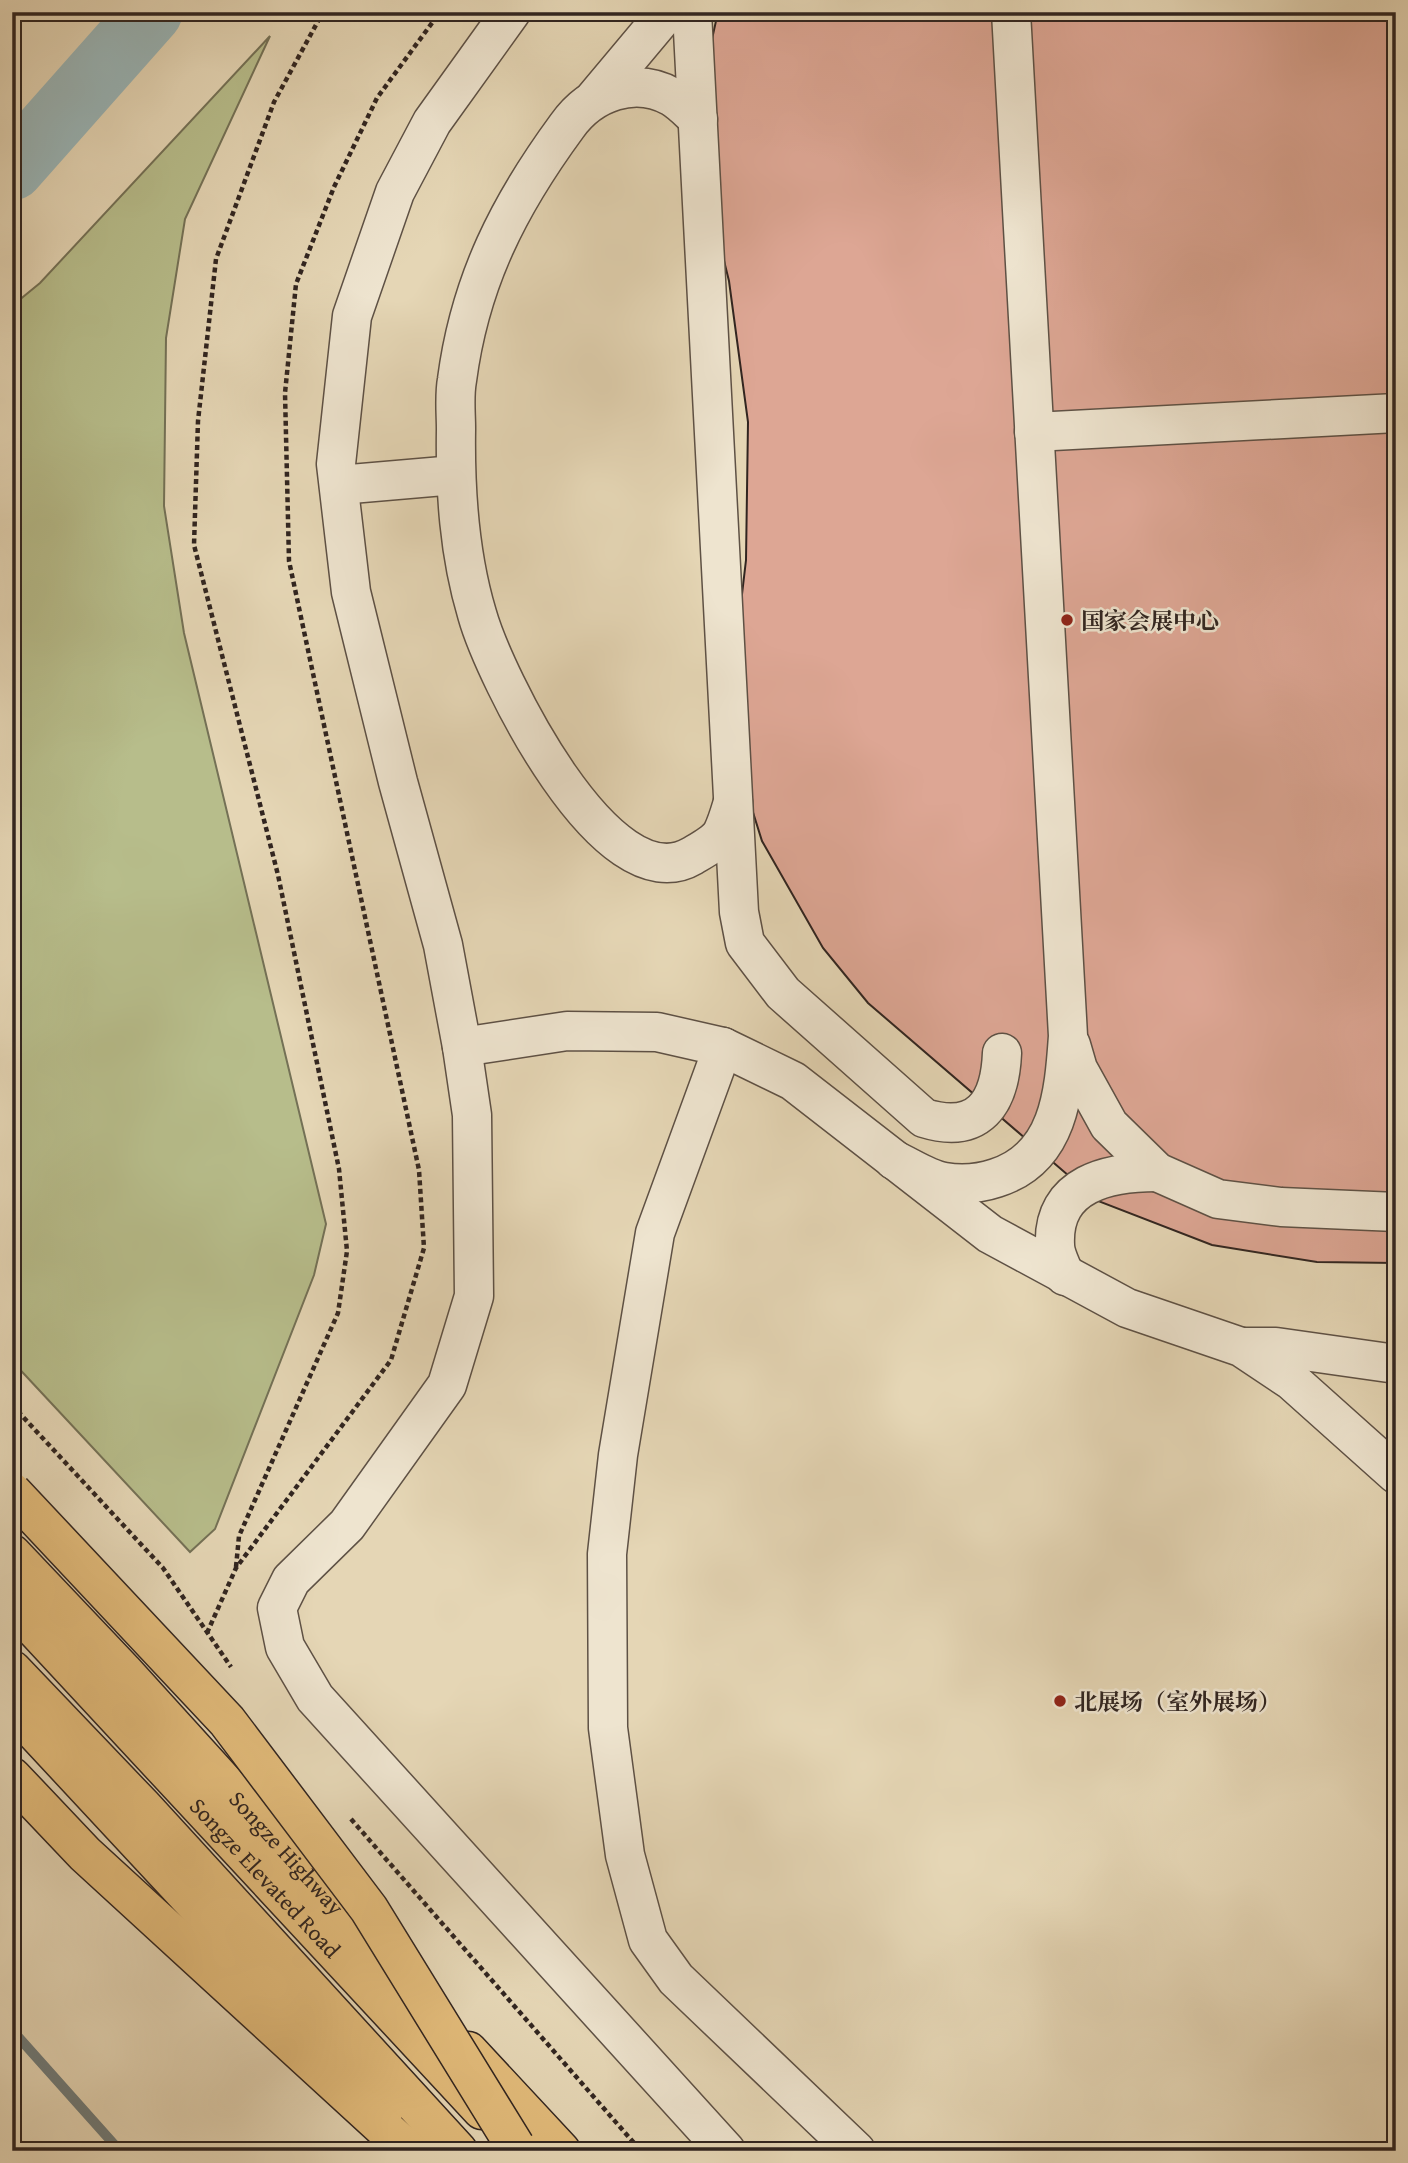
<svg xmlns="http://www.w3.org/2000/svg" width="1408" height="2163" viewBox="0 0 1408 2163" font-family="'Gentium Book Plus','Noto Serif SC',serif">
	<style>
		.green { fill: #b7bd8b; stroke: #747156; stroke-width: 2 }
		.lines { fill: none; stroke-linecap: round; stroke-linejoin: round }
		.stream { stroke: #707c7b; stroke-width: 10 }
		.river { stroke: #9ab6b8; stroke-width: 63 }
		.building { fill: #dda694; stroke: #312520; stroke-width: 2 }
		.minor-casing { stroke: #5e5145; stroke-width: 41 }
		.major-casing { stroke: #312520; stroke-width: 41 }
		.highway-casing { stroke: #312520; stroke-width: 41 }
		.path { stroke: #312520; stroke-width: 4.5; stroke-dasharray: 5 3.5; stroke-linecap: butt }
		.minor { stroke: #eee4cf; stroke-width: 38 }
		.major { stroke: #e2bb7a; stroke-width: 38 }
		.highway { stroke: #e2bb7a; stroke-width: 38 }
		.highway-bridge-casing { stroke: #312520; stroke-width: 41; stroke-linecap: butt }
		.highway-bridge { stroke: #e2bb7a; stroke-width: 38 }
		.poi-dot { fill: #8f2418; stroke: #eee4cf; stroke-width: 2.5 }
		.labels { text-anchor: middle; dominant-baseline: central; stroke-width: 5; stroke-linejoin: round; paint-order: stroke }
		.poi-label { font-size: 23px; font-weight: bold; fill: #312520; stroke: #eee4cf; text-anchor: start }
		.street-label { font-size: 23px; fill: #312520; stroke: #eee4cf }
	</style>
	<rect width="100%" height="100%" fill="#e5d6b5"/>
	<filter id="stains"><feTurbulence type="fractalNoise" baseFrequency=".00286" numOctaves="4"/><feColorMatrix values="0 0 0 0 .2 0 0 0 0 .09 0 0 0 0 .02 0 0 0 .5 -.17"/></filter>
	<radialGradient id="worn" r=".72"><stop offset=".6" stop-color="#630" stop-opacity="0"/><stop offset="1" stop-color="#630" stop-opacity=".3"/></radialGradient>
	<polygon class="green" points="270,36 185,219 166,338 164,506 184,633 326,1224 314,1275 215,1529 190,1552 12,1361 12,306 40,283"/>
	<g class="lines">
		<polyline class="stream" points="12,2030 120,2151"/>
		<polyline class="river" points="12,169 151,12"/>
	</g>
	<polygon class="building" points="718,12 1396,12 1396,1263 1317,1262 1212,1245 1098,1201 868,1003 823,948 762,841 735,755 732,680 746,560 748,422 729,281 707,192 708,57"/>
	<g class="lines">
		<g class="minor-casing">
			<g id="minor">
				<polyline points="511,12 432,122 395,192 352,316 336,464 351,592 398,782 443,945 462,1047 472,1115 474,1296 447,1385 347,1525 291,1580 277,1608 285,1647 315,1698 726,2151"/>
				<path d="M692,12L739,912L745,943L783,993L924,1118C979,1135 1000,1103 1002,1053"/>
				<polyline points="595,98 667,12"/>
				<path d="M698,119C690,112 682,103 672,97C635,76 591,92 567,126C509,205 470,281 457,380C454,396 456,413 456,429C455,492 459,554 477,614C494,675 607,906 692,856C702,850 716,843 722,833C727,823 730,812 733,802"/>
				<polyline points="1034,432 1396,413"/>
				<polyline points="339,485 455,475"/>
				<polyline points="1071,1045 1078,1069 1109,1125 1157,1172 1218,1199 1281,1207 1396,1212"/>
				<polyline points="462,1047 567,1031 657,1032 723,1047 793,1081 990,1234 1127,1308 1241,1347 1292,1381 1396,1474"/>
				<polyline points="723,1047 655,1233 618,1455 607,1554 608,1728 625,1855 648,1940 676,1979 856,2151"/>
				<path d="M894,1160C910,1167 927,1179 944,1182C962,1185 978,1184 996,1178C1059,1158 1064,1094 1068,1036L1011,12"/>
				<path d="M1065,1276C1062,1267 1055,1255 1055,1245C1052,1183 1109,1172 1157,1172"/>
				<polyline points="1242,1347 1276,1347 1396,1364"/>
			</g>
		</g>
		<g class="major-casing">
			<g id="major">
				<path id="s1" d="M12,1554L123,1671L397,1973"/>
				<polyline points="12,1707 385,2108"/>
				<polyline points="468,2051 561,2151"/>
			</g>
		</g>
		<g class="highway-casing">
			<g id="highway">
				<path id="s2" d="M12,1604L482,2110"/>
				<polyline points="12,1670 143,1807 458,2151"/>
				<polyline points="12,1777 85,1854 409,2151"/>
			</g>
		</g>
		<g class="path">
			<polyline points="12,1405 163,1568 231,1667"/>
			<polyline points="236,1567 239,1536 338,1313 347,1251 339,1169 278,875 194,545 198,421 216,259 274,102 323,12"/>
			<polyline points="207,1633 236,1568 391,1360 424,1248 419,1170 289,561 285,393 296,284 334,187 377,98 440,12"/>
			<polyline points="351,1819 641,2151"/>
		</g>
		<use href="#minor" class="minor"/>
		<use href="#major" class="major"/>
		<use href="#highway" class="highway"/>
		<g class="highway-bridge-casing">
			<polyline id="highway-bridge" points="12,1492 227,1721 369,1909 515,2146"/>
		</g>
		<use href="#highway-bridge" class="highway-bridge"/>
	</g>
	<g class="poi-dot">
		<circle cx="1067" cy="620" r="7"/>
		<circle cx="1060" cy="1701" r="7"/>
	</g>
	<g class="labels">
		<g class="poi-label">
			<text x="1081" y="620">国家会展中心</text>
			<text x="1074" y="1701">北展场（室外展场）</text>
		</g>
		<g class="street-label">
			<text stroke="none"><textPath href="#s1" startOffset="406">Songze Highway</textPath></text>
			<text stroke="none"><textPath href="#s2" startOffset="373">Songze Elevated Road</textPath></text>
		</g>
	</g>
	<rect width="1408" height="2163" fill="none" stroke="#e5d6b5" stroke-width="42"/>
	<rect x="14" y="14" width="1380" height="2135" fill="none" stroke="#312520" stroke-width="3.5"/>
	<rect x="21" y="21" width="1366" height="2121" fill="none" stroke="#312520" stroke-width="2"/>
	<rect width="100%" height="100%" filter="url(#stains)"/>
	<rect width="100%" height="100%" fill="url(#worn)"/>
</svg>
